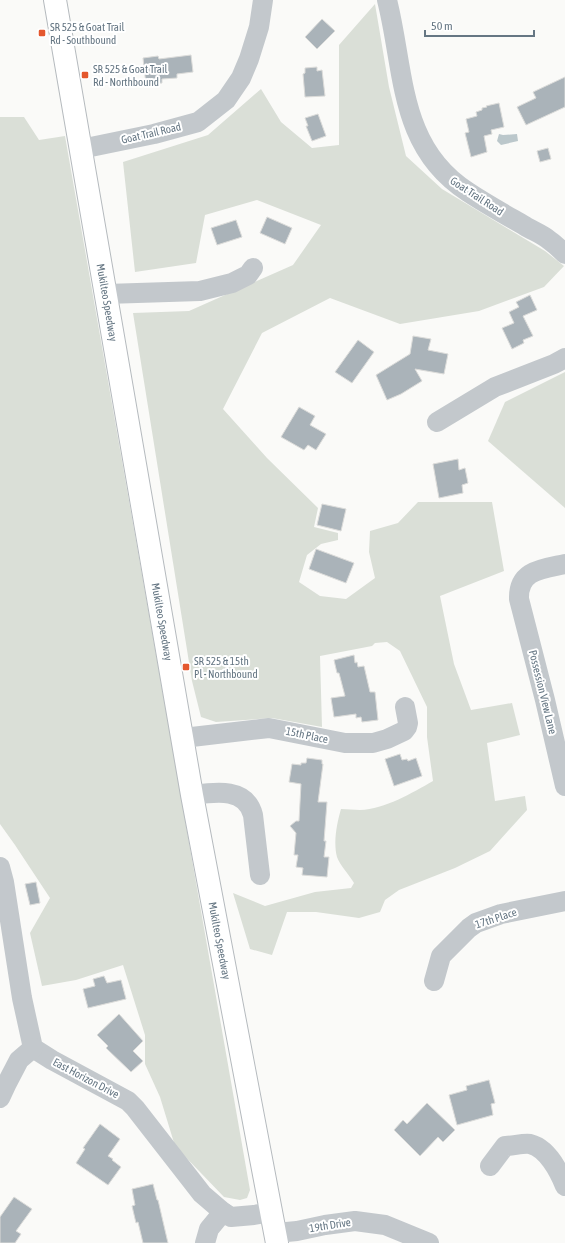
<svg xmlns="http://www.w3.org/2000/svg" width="565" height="1243" viewBox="0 0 565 1243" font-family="'Asap Condensed',sans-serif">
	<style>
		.green { fill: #dadfd7 }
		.water { fill: #bbc7cb }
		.building { fill: #aab3b9; stroke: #dcdcda }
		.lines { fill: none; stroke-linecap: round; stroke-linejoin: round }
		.major-casing { stroke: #b5babe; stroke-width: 24 }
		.minor { stroke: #c3c8cc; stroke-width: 20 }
		.major { stroke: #fff; stroke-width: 22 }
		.poi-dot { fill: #e4572e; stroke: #fff; stroke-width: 1.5 }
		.labels { text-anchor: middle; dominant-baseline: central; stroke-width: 4; stroke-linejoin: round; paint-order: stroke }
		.poi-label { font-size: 11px; fill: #657683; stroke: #fff; text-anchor: start }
		.street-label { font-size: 11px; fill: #657683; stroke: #fff }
	</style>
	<rect width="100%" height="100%" fill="#fafaf8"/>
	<g class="green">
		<path d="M375,4L389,87L406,156L442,189L545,251L564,266L544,287L479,311L400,324L330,298L262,333L223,409L267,458L318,508L314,527L338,533V540L321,544L307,555L299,582L320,596L346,599L375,578L369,552L370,531L398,523L418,502H492L504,571L440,596L454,664L471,710L512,703L520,735L487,743L495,801L525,796L527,810L490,851L455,868L399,890L385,900L380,912L359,918L316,912H287L272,955L250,949L233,893L265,906L315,892L351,888L354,883C350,876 339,864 337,857C333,842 337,823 341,809C347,809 354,810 360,810C385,809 412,793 433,781L427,737V707L400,651L387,642L375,643L372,646L320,656L322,727L272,718L216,722L201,717L192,681L133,313L189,311L293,265L321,225L257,200L205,215L196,263L135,272L123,162L208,135L261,89L281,122L312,148L339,145V45Z"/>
		<polygon points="0,117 24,117 39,140 65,136 250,1190 247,1198 240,1200 224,1197 175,1146 160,1097 145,1064 145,1035 123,965 76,980 42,986 30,933 50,898 15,845 0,824"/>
		<polygon points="565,372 565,508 488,441 505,402"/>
	</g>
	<polygon class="water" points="499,134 503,135 517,134 518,141 501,145 497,141"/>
	<g class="building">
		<polygon points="322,19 335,31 317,49 305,37"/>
		<polygon points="191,55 193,72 177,74 177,78 162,79 162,83 146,85 143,58 158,56 159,59"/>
		<polygon points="317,67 317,71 322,70 325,96 305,97 303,74 305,73 305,68"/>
		<polygon points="565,77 565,107 526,125 517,107 536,98 533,92"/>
		<polygon points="499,103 504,127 491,130 492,134 484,136 487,152 471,157 465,133 469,132 466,119 477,116 476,112 482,110 482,108 487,107 486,106"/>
		<polygon points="318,114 326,136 312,141 306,126 308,126 305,118"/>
		<polygon points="548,148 551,159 540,162 537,151"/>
		<polygon points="267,217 292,228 285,244 260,233"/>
		<polygon points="236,220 242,237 217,245 211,228"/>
		<polygon points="530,295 537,310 523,316 533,336 523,340 524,343 512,349 502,328 514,323 509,312 519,307 516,302"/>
		<polygon points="413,336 431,339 428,350 448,354 444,374 415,369 422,381 401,394 387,400 376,375 410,354"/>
		<polygon points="358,340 374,352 352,383 335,372"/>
		<polygon points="299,407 315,416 310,425 326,434 316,450 308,445 304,450 281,437"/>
		<polygon points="458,459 459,470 465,468 468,483 462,485 463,493 439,498 433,464"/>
		<polygon points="322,504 346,509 341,531 317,525"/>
		<polygon points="316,549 354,563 346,583 309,569"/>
		<polygon points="354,655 355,663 357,662 358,667 364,666 370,692 375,692 378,720 362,722 361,717 356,718 356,714 334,717 331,698 345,696 339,673 337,673 334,660"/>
		<polygon points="400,754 402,760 407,759 408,761 416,758 422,776 394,786 385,759"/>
		<polygon points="307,758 322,760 322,764 323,764 318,802 327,802 324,841 326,841 324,857 329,857 327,877 302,875 303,868 296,867 298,855 294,855 296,833 290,826 296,821 299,821 301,784 289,782 292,764 301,765 301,763 306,763"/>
		<polygon points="36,882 40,903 30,905 25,884"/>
		<polygon points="104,976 107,983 121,980 126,999 88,1008 83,989 95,986 93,979"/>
		<polygon points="119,1014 143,1041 133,1051 143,1061 131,1072 106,1048 108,1046 97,1035"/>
		<polygon points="489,1080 495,1103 491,1104 493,1115 457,1125 449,1095 467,1090 466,1086"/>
		<polygon points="427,1103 455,1130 443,1142 438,1137 420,1156 394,1130 403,1120 407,1124"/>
		<polygon points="100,1124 120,1139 108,1156 113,1159 112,1160 121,1167 108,1185 76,1163 85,1149 83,1148"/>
		<polygon points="153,1184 157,1200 158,1200 168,1243 143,1243 138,1222 136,1223 132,1206 135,1205 132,1189"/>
		<polygon points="14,1197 32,1209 16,1231 21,1234 15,1243 0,1243 0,1217"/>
	</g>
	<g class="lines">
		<g class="major-casing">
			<g id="major">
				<path id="s1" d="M55,0L192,795L277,1243"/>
			</g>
		</g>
		<g class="minor">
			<path d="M387,0C405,71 398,147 468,192C486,204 506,215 525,226C533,231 542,234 549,240C555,244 560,249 565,254"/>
			<polyline points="81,149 154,134 198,122 226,100 241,78 249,59 259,27 263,0"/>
			<polyline points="106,294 200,291 232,283 248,275 253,268"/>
			<polyline points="437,422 495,387 554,364 565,358"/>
			<path d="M565,564C542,569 518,570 519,599L545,700L565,786"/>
			<polyline points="183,738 269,728 345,743 373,743 387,739 404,731 407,727 408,723 405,707"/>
			<path d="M192,795C215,792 246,787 253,815L260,875"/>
			<polyline points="0,867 4,882 22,998 33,1048 52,1060 128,1101 135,1108 202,1194 223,1212 231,1217 254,1215 272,1212"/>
			<polyline points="434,981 441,956 469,928 476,923 501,914 565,901"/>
			<polyline points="0,1098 7,1083 19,1060 33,1048"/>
			<path d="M490,1166L505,1146C513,1146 523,1143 530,1144C547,1148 559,1171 565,1186"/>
			<polyline points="276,1233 297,1231 325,1225 355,1221 385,1225 429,1243"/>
			<polyline points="205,1243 209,1229 223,1212"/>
		</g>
		<use href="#major" class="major"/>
	</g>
	<g class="poi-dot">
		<rect x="38" y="29" width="8" height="8" rx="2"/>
		<rect x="81" y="71" width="8" height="8" rx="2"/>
		<rect x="182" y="663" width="8" height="8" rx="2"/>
	</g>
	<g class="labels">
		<g class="poi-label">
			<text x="50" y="27">SR 525 &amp; Goat Trail<tspan x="50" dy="13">Rd - Southbound</tspan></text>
			<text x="93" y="69">SR 525 &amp; Goat Trail<tspan x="93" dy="13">Rd - Northbound</tspan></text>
			<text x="194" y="661">SR 525 &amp; 15th<tspan x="194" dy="13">Pl - Northbound</tspan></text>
		</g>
		<g class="street-label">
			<text transform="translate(151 133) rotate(-13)">Goat Trail Road</text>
			<text transform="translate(477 196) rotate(33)">Goat Trail Road</text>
			<text stroke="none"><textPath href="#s1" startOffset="307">Mukilteo Speedway</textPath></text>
			<text stroke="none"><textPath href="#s1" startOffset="631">Mukilteo Speedway</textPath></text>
			<text transform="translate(543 692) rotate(76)">Possession View Lane</text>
			<text transform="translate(307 735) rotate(12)">15th Place</text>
			<text transform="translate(496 918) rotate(-18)">17th Place</text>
			<text stroke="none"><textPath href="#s1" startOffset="955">Mukilteo Speedway</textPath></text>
			<text transform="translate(86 1078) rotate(28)">East Horizon Drive</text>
			<text transform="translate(330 1225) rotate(-9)">19th Drive</text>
		</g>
	</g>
	<path d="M425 30v6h109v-6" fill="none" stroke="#657683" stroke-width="2"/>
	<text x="431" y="30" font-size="12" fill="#657683" stroke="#ffffff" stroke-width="3" paint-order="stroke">50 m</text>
</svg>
